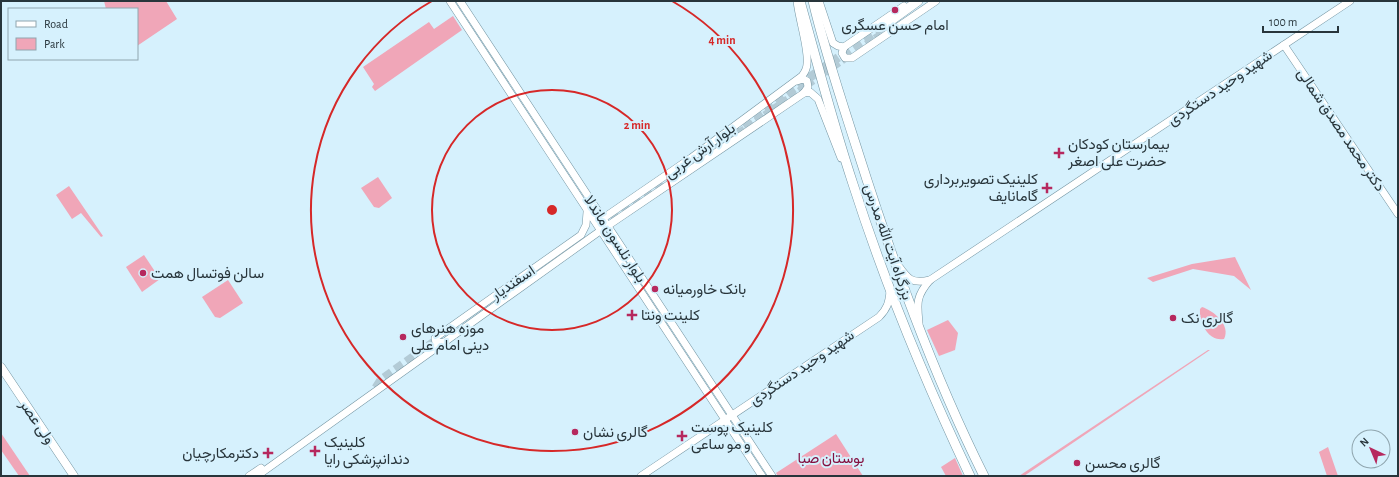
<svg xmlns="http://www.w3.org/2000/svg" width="1399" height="477" viewBox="0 0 1399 477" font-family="'Alegreya Sans',Vazirmatn,sans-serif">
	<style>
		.green { fill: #f0a6b8 }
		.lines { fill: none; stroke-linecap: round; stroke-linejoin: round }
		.secondary-tunnel { stroke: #b3cbd6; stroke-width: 7; stroke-dasharray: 7 3.5; stroke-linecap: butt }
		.trunk-tunnel { stroke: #b3cbd6; stroke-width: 9; stroke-dasharray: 9 4.5; stroke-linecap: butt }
		.secondary-casing { stroke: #7596a3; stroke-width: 8 }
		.primary-casing { stroke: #7596a3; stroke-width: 9 }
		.trunk-casing { stroke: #7596a3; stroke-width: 10 }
		.secondary { stroke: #fff; stroke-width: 7 }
		.primary { stroke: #fff; stroke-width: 8 }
		.trunk { stroke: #fff; stroke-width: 9 }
		.ring { fill: none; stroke: #d62828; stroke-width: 2 }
		.poi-dot { fill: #b6285e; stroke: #d6f1fd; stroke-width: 1.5 }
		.labels { text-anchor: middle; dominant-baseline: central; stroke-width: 4; stroke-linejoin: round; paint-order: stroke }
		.poi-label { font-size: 15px; fill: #28353b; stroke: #d6f1fd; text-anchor: start }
		.street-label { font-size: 15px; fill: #28353b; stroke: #d6f1fd }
		.park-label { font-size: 15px; fill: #841040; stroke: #d6f1fd }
		.centre { fill: #d62828; stroke: #d6f1fd; stroke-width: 2 }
		.ring-label { font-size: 12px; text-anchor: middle; font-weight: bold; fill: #d62828; stroke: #d6f1fd; stroke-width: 4; stroke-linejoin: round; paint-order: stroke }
	</style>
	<rect width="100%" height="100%" fill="#d6f1fd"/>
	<g class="green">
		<polygon points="104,1 166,1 177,19 137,46 137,9 106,9"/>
		<polygon points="453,16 462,30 375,91 372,87 374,84 363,67 429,22 434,29"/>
		<polygon points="378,177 392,198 379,208 374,207 361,188"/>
		<polygon points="69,186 103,236 101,237 81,213 72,219 56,195"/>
		<polygon points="144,255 160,279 142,292 126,267"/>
		<polygon points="1235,257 1251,290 1234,276 1193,269 1153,282 1147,278 1192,264"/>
		<polygon points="228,280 243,303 220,318 215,317 202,297"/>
		<path d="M1202,307C1214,311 1231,325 1224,339C1208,342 1199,322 1200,309Z"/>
		<polygon points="948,320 958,333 955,350 939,356 927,330"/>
		<polygon points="1208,350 1210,350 1024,476 1019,476"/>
		<polygon points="1,433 30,476 19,476 1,450"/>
		<polygon points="836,434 863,476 778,476 776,473"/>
		<polygon points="1328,447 1338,476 1327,476 1319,452"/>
		<polygon points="955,458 963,476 946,476 941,467"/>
	</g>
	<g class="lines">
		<g class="secondary-tunnel">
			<polyline points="866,44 884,32"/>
			<polyline points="730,139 849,56"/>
		</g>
		<g class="trunk-tunnel">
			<polyline points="600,227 698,159 803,82 882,27"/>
			<polyline points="376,388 381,380 441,337"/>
		</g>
		<g class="secondary-casing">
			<g id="secondary">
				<polyline points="450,1 762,476"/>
				<polyline points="460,1 772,476"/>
				<polyline points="819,1 833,43 838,46 844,47"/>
				<polyline points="1284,45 1398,214"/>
				<polyline points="844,47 842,53 845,58 852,58 936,1"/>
				<polyline points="844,47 904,6"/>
				<polyline points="804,93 810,92 818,99 841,158"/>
				<path d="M602,219L691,158L802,76C805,72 807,69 807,64C809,49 799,20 797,1"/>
				<path d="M898,265C908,279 911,284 930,280"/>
				<path d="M919,323C917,303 916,296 930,280L1350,1"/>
				<polyline points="445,342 436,343 435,338 581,235 586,225 587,212"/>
				<polyline points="249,476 261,468"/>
				<polyline points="257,476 600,231 804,93 808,87 807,81 803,79 797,81"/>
				<path d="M641,476L879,317C887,309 889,303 890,291"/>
			</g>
		</g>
		<g class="primary-casing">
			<polyline id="primary" points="1,367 74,476"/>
		</g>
		<g class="trunk-casing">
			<g id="trunk">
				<path d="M800,1C817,62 833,124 853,184C885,284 925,381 970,476"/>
				<path d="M813,1C825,52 842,102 858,152C893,262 932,372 984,476"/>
				<polyline points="882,27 918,1"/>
			</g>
		</g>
		<use href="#secondary" class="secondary"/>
		<use href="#primary" class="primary"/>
		<use href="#trunk" class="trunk"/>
	</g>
	<g class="ring">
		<circle cx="552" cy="210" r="120"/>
		<path d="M672 1A241 241 0 1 1 432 1"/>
	</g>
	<g class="poi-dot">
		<circle cx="895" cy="10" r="4"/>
		<path d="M1057 147h4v4h4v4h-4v4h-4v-4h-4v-4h4z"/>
		<path d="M1045 182h4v4h4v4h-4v4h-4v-4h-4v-4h4z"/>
		<circle cx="143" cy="273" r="4"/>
		<circle cx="655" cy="289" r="4"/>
		<path d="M630 309h4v4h4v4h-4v4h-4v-4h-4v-4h4z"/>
		<circle cx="1173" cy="318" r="4"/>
		<circle cx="403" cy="337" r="4"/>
		<circle cx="575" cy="432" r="4"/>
		<path d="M680 430h4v4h4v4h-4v4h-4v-4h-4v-4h4z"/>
		<path d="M313 445h4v4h4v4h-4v4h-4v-4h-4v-4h4z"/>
		<path d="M266 447h4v4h4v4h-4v4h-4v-4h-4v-4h4z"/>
		<circle cx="1077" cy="463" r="4"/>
	</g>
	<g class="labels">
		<g class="poi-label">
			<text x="895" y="25" text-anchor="middle">امام حسن عسگری</text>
			<text x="1068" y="144">بیمارستان کودکان<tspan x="1068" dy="17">حضرت علی اصغر</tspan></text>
			<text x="1038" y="179" text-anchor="end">کلینیک تصویربرداری<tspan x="1038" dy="17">گامانایف</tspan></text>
			<text x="151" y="273">سالن فوتسال همت</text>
			<text x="663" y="289">بانک خاورمیانه</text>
			<text x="641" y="315">کلینت ونتا</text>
			<text x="1181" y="318">گالری نک</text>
			<text x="411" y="328">موزه هنرهای<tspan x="411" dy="17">دینی امام علی</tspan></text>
			<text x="691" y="427">کلینیک پوست<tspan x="691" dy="17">و مو ساعی</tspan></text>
			<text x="583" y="432">گالری نشان</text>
			<text x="324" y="442">کلینیک<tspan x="324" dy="17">دندانپزشکی رایا</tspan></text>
			<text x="259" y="453" text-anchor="end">دكترمكارچيان</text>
			<text x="1085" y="463">گالری محسن</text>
		</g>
		<g class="street-label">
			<text transform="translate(1220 88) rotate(-34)">شهید وحید دستگردی</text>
			<text transform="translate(1341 130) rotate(56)">دکتر محمد مصدق شمالی</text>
			<text transform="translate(700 151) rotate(-36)">بلوار آرش غربی</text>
			<text transform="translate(615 239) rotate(57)">بلوار نلسون ماندلا</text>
			<text transform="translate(888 242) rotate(71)">بزرگراه آیت الله مدرس</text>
			<text transform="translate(513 283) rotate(-34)">اسفندیار</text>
			<text transform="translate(802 368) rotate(-34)">شهید وحید دستگردی</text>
			<text transform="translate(37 422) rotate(56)">ولی عصر</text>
		</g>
		<g class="park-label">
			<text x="831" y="458">بوستان صبا</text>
		</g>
	</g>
	<circle cx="552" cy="210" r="6" class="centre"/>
	<g class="ring-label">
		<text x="722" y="44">4 min</text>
		<text x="637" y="129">2 min</text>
	</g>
	<rect width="1399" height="477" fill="none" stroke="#28353b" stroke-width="4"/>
	<rect x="8" y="8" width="130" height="52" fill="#d6f1fd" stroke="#90a6af"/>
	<rect x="16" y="21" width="20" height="6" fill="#ffffff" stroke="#90a6af"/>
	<text x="44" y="28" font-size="12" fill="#28353b">Road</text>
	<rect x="16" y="38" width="20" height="12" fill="#f0a6b8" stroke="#90a6af"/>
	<text x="44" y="48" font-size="12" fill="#28353b">Park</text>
	<g transform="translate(1371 449) rotate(316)"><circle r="19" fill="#d6f1fd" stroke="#90a6af"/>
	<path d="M0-3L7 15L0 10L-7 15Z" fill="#b6285e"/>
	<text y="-6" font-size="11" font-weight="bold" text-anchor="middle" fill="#28353b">N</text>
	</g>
	<path d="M1263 26v6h75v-6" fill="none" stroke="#28353b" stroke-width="2"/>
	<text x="1269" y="26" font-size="12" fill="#28353b" stroke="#d6f1fd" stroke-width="3" paint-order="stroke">100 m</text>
</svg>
